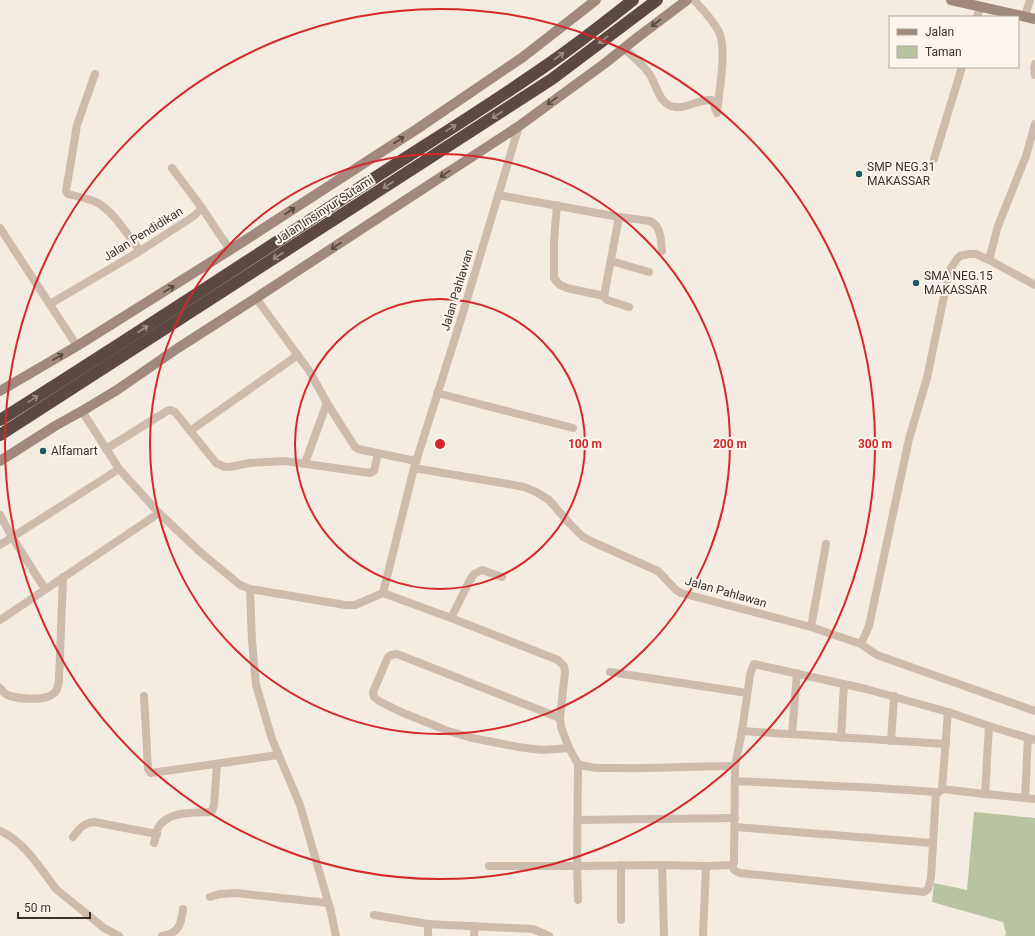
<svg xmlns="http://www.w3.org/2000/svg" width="1035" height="936" viewBox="0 0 1035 936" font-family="Roboto,sans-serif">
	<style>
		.green { fill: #b8c4a0 }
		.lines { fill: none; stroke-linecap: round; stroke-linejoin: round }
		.street { stroke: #cdbbac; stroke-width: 8 }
		.secondary { stroke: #a18a7d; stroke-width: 10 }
		.highway { stroke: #5c4a42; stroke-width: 12 }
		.oneway { stroke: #544640 }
		.oneway2 { stroke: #9c8e87 }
		.ring { fill: none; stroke: #d62828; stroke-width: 2 }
		.poi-dot { fill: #1f5a5e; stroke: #fbf5ee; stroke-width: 1.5 }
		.labels { text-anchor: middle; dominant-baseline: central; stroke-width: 4; stroke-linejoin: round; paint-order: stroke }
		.poi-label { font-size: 12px; fill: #3b302b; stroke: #fbf5ee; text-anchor: start }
		.street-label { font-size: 12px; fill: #3b302b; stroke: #fbf5ee }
		.centre { fill: #d62828; stroke: #fbf5ee; stroke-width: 2 }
		.ring-label { font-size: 12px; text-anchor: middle; font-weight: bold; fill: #d62828; stroke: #fbf5ee; stroke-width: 4; stroke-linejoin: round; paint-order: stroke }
	</style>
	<rect width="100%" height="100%" fill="#f4ebe1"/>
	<polygon class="green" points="974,812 1035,818 1035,936 1005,936 1006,933 1003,922 932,902 934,883 967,890"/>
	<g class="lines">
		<g class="street">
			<path d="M694,0C703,10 713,20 719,32C727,49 719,93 717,112"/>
			<polyline points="1025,16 1030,0"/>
			<polyline points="977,17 980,7"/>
			<path d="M623,48C632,55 641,63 648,72C657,83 658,105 675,107C687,109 698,99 712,100L717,113"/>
			<polyline points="1035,64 1034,68 1035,75"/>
			<path d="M95,74L77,125L66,191L68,194C78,197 89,198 98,203C115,213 128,236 140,251"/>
			<polyline points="519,126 462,316 414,468 508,484 524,487 536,492 549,500 570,524 583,537 595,543 658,571 676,590 681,593 811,627 861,644 877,655 1035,711"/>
			<polyline points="934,159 962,67"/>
			<polyline points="172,168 202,208"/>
			<path d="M498,195L619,217L650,221C661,226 661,240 662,251"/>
			<polyline points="557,205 554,240 554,278 557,282 560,285 567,288 604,296"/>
			<polyline points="619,217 604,296 607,300 629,307"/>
			<polyline points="0,228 77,346"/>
			<polyline points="989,260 998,226 1026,156 1035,124"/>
			<polyline points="611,261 649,272"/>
			<polyline points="256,298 310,372 327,403 355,447 358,449 416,461"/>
			<polyline points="50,304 140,251 194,216 202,208 230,250"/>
			<polyline points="437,393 573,428"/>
			<polyline points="82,411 119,469 159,513 199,551 240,585 250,589 345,605 355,605 383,593"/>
			<polyline points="190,431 298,355"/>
			<polyline points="106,449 167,411 170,410 175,412 216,463 225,467 229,467 250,463 285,461 370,473 374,471 378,453"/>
			<polyline points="305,463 327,403"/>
			<polyline points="0,515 12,537 45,589"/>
			<polyline points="0,545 119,469"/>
			<polyline points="250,589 252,641 256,685 272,739 300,805 331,912 336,936"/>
			<polyline points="383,593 451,618 558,660 564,666 565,672 560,718 561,727 569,748 578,764 577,866 578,900"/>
			<polyline points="383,593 414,468"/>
			<polyline points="451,618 470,580 474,574 482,570 502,577"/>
			<polyline points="0,620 159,513"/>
			<polyline points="811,627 826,544"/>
			<polyline points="861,644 869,626 909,439 927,378 947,282 951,268 957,259 960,256 969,254 976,254 989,260 1035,285"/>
			<polyline points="610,672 747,693"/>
			<path d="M0,688C3,692 6,695 10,696C21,699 44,701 53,694C58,691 58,685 59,680L63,577"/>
			<polyline points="144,696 148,769 151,773 278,755"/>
			<polyline points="560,718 397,654 391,655 388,657 373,692 374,697 379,701 401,712 448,731 472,738 518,747 542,750 569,748"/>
			<polyline points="989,726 1035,740"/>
			<polyline points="742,731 946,744"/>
			<polyline points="792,734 797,673"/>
			<polyline points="841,738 844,684"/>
			<polyline points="891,741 894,696"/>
			<path d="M578,764C591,769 604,768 618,768C657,769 696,766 735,766"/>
			<polyline points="735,781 878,788 936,792"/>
			<polyline points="942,789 985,794 1035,799"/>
			<polyline points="1025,798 1028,738"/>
			<polyline points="578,820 735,818"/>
			<polyline points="735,827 933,843"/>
			<path d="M0,831C23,840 41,869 56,889L62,894L104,928L119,936"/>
			<path d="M73,837C79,829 83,823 94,822L157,834"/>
			<path d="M154,843C156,838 156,833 158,828C167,811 193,813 209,812L212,811L214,805L217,764"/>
			<polyline points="621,865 621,920"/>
			<polyline points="662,865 664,935"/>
			<path d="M732,865C733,870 735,871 740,873L924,892L928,889L931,878L936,792H939L942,789L948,712"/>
			<polyline points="489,866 577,866 662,865 706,866 732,865 734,862 735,766 742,731 750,675 753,666 754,664 866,689 948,712 989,726 985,794"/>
			<polyline points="210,897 220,894 236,893 328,903"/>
			<polyline points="374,915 428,924"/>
			<path d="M162,936C180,933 181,924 183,909"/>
			<polyline points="428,936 428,924 533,929 549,936"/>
			<polyline points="474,936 475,926"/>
			<polyline points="703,936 706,866"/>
		</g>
		<g class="secondary">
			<polyline points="951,0 1035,19"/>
			<polyline points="0,391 77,346 230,250 417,129 523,57 596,0"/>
			<polyline points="0,461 55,426 82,411 117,390 178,348 256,298 519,126 604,64 638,37 687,0"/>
		</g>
		<g class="highway">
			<path d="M0,420C121,344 240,266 359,188C421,147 484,109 544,67C575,46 604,23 633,0"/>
			<polyline points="0,435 552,79 657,0"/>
		</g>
	</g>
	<defs><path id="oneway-shaft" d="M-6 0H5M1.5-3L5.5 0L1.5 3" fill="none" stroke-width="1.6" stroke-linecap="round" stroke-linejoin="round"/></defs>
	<g class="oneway">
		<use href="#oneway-shaft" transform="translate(656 23) rotate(143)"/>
		<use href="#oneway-shaft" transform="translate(552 101) rotate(144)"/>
		<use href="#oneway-shaft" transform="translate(399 140) rotate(-33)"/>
		<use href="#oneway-shaft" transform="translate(445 174) rotate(146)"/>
		<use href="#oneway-shaft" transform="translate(290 211) rotate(-33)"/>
		<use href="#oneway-shaft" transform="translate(336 246) rotate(147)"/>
		<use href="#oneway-shaft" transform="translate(169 289) rotate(-32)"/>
		<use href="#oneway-shaft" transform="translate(58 357) rotate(-30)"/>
	</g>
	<g class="oneway2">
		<use href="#oneway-shaft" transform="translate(603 40) rotate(143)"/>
		<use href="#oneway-shaft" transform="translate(559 56) rotate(-36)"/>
		<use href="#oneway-shaft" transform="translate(497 115) rotate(147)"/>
		<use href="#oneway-shaft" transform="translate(451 128) rotate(-32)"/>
		<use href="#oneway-shaft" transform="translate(388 185) rotate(147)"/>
		<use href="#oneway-shaft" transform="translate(278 256) rotate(147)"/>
		<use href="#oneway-shaft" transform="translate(143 329) rotate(-33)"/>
		<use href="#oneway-shaft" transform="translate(33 399) rotate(-32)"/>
	</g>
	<g class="ring">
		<circle cx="440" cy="444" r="145"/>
		<circle cx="440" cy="444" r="290"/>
		<circle cx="440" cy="444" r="435"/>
	</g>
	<g class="poi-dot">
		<circle cx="859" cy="174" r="4"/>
		<circle cx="916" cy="283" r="4"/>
		<circle cx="43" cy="451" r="4"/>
	</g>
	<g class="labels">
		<g class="poi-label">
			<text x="867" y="167">SMP NEG.31<tspan x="867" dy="14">MAKASSAR</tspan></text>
			<text x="924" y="276">SMA NEG.15<tspan x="924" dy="14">MAKASSAR</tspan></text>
			<text x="51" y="451">Alfamart</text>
		</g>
		<g class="street-label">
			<text transform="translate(324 210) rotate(-33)">Jalan Insinyur Sutami</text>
			<text transform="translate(143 234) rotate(-32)">Jalan Pendidikan</text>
			<text transform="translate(457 290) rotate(-73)">Jalan Pahlawan</text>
			<text transform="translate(726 592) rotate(16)">Jalan Pahlawan</text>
		</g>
	</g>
	<circle cx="440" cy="444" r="6" class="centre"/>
	<g class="ring-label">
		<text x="585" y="448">100 m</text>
		<text x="730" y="448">200 m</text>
		<text x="875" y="448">300 m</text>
	</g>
	<rect x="889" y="16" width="130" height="52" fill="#fbf5ee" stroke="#aea6a0"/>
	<rect x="897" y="29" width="20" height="6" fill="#a18a7d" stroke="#aea6a0"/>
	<text x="925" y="36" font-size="12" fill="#3b302b">Jalan</text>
	<rect x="897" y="46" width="20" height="12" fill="#b8c4a0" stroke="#aea6a0"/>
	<text x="925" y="56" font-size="12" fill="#3b302b">Taman</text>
	<path d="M18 912v6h72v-6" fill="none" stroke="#3b302b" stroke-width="2"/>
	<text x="24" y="912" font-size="12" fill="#3b302b" stroke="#fbf5ee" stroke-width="3" paint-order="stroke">50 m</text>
</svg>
